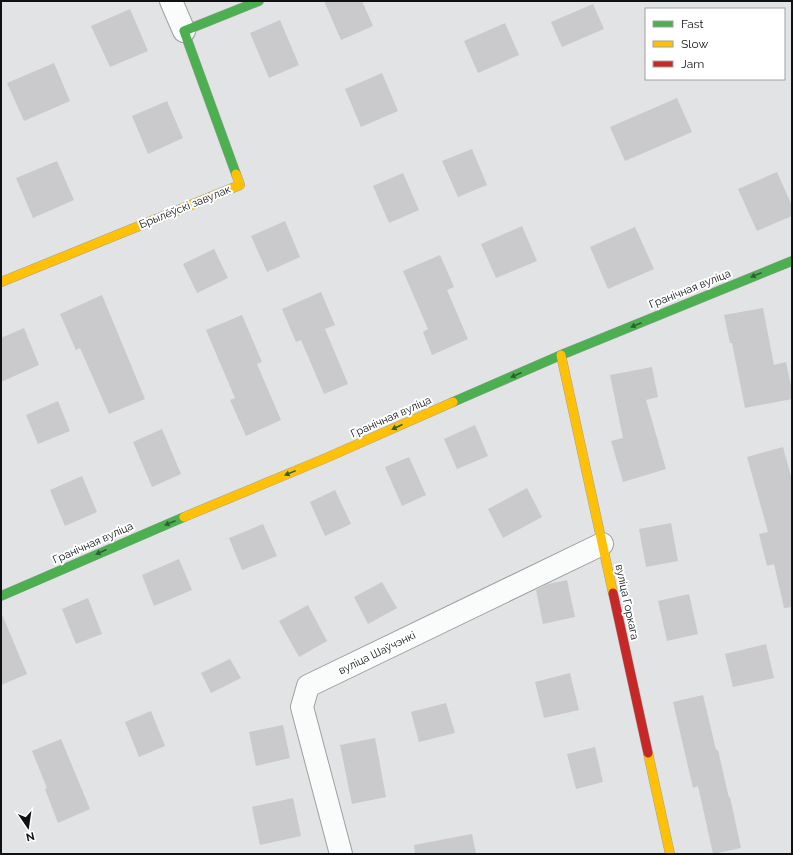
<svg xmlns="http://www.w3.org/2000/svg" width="793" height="855" viewBox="0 0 793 855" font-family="Raleway,sans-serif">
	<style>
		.building { fill: #cacacc }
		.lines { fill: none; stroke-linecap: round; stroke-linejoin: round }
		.street-casing { stroke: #9ea0a1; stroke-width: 24 }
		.fast-casing { stroke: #9ea0a1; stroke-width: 10 }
		.slow-casing { stroke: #9ea0a1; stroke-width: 10 }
		.jam-casing { stroke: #9ea0a1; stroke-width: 10 }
		.street { stroke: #fafbfb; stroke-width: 22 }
		.fast { stroke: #4caf50; stroke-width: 9 }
		.slow { stroke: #ffc107; stroke-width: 9 }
		.jam { stroke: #c62828; stroke-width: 9 }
		.oneway { fill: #2e6031 }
		.labels { text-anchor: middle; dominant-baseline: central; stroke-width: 4; stroke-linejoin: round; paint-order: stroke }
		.street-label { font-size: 11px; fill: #0f1112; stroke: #fff }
	</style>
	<rect width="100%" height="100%" fill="#e1e3e5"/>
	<g class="building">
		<polygon points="324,1 362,1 373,26 341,40"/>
		<polygon points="593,4 604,29 562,47 551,22"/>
		<polygon points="130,9 148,51 110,67 91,26"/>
		<polygon points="280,20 299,65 269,78 250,33"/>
		<polygon points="505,23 519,55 478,73 464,41"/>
		<polygon points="54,63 70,101 24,121 7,83"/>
		<polygon points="382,73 398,111 361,127 345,89"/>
		<polygon points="677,98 692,132 625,161 610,127"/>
		<polygon points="167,101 183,138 148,154 132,116"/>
		<polygon points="472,149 487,185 458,197 442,161"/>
		<polygon points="57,161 74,200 33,218 16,178"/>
		<polygon points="777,172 792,206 792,216 757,231 738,189"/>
		<polygon points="403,173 419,210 389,223 373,186"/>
		<polygon points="285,221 300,257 267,272 251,236"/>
		<polygon points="522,226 537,261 496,278 481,244"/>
		<polygon points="635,227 654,269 608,289 590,247"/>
		<polygon points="214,249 228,278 197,293 183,264"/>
		<polygon points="440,255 454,287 447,290 468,339 432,355 423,332 428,329 403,271"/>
		<polygon points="321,292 335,325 325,329 348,384 324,394 301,340 296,342 282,309"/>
		<polygon points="102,295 145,399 109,414 80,348 76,350 60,314"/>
		<polygon points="763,308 774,365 786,362 792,391 792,399 745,408 732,343 730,343 724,315"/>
		<polygon points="242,315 262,362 257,364 281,420 246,436 230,400 235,398 206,330"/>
		<polygon points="24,328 39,365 1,382 1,338"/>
		<polygon points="652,367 658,397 646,400 666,469 623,482 611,441 623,438 610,375"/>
		<polygon points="58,401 70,431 38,444 26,415"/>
		<polygon points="475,425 488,456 457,469 444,439"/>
		<polygon points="162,429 181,474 152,487 133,442"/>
		<polygon points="783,447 792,480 792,607 784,608 774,564 767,566 759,534 768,532 747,457"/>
		<polygon points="409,457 426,495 402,506 385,467"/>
		<polygon points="82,476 97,512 65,526 50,490"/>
		<polygon points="527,488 542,517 503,538 488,509"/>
		<polygon points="335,490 351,524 325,536 310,502"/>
		<polygon points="671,523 678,561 646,567 639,529"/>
		<polygon points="263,524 277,556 242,570 229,538"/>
		<polygon points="179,559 192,590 154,606 142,575"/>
		<polygon points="567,580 575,617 543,624 536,590 548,584"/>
		<polygon points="382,582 397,608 368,624 354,597"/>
		<polygon points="689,594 698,634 667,641 658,601"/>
		<polygon points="88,598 102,634 76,644 62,609"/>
		<polygon points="308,605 327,641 299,657 279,621"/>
		<polygon points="1,612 27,674 1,685"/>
		<polygon points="766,644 774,678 733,687 725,654"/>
		<polygon points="230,659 241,678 211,693 201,673"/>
		<polygon points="570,673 579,710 544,718 535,682"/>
		<polygon points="703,695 716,750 718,750 729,798 730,797 741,848 713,854 698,786 693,788 673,702"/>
		<polygon points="446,703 455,733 419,742 411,712"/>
		<polygon points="151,711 165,746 139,757 125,722"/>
		<polygon points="283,725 290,758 256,766 249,732"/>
		<polygon points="375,738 386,797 352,804 340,745"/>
		<polygon points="61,739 90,809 58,823 45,789 47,788 32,751"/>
		<polygon points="595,747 603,782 576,789 567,754"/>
		<polygon points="293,798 301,836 260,845 252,807"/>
		<polygon points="472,834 476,854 415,854 414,845"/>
	</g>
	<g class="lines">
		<g class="street-casing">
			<g id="street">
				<polyline points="171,1 184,31"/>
				<polyline points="341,854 302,707 308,686 602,544"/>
			</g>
		</g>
		<g class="fast-casing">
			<g id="fast">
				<polyline points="236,174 184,31 259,1"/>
				<polyline points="453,402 561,355 792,261"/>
				<polyline points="1,596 184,517"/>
			</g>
		</g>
		<g class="slow-casing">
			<g id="slow">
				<polyline points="1,282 240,185 236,174"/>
				<polyline points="561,355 613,593"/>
				<polyline points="184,517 326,458 453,402"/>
				<polyline points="648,753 670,854"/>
			</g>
		</g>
		<g class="jam-casing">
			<polyline id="jam" points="613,593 648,753"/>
		</g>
		<use href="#street" class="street"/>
		<use href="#fast" class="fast"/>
		<use href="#slow" class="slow"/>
		<use href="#jam" class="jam"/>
	</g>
	<defs><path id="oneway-solid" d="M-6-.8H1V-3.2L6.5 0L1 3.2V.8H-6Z"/></defs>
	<g class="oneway">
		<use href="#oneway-solid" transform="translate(756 275) rotate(158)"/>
		<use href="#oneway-solid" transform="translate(636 325) rotate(158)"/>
		<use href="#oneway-solid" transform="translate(516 375) rotate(156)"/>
		<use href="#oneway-solid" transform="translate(397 427) rotate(156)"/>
		<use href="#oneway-solid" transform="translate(290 473) rotate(158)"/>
		<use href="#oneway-solid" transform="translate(170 523) rotate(158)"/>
		<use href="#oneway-solid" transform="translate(101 552) rotate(156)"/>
	</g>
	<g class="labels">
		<g class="street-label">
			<text transform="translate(185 207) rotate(-22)">Брылёўскі завулак</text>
			<text transform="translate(690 289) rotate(-22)">Гранічная вуліца</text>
			<text transform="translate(391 417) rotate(-24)">Гранічная вуліца</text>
			<text transform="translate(93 543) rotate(-24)">Гранічная вуліца</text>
			<text transform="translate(627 602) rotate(78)">вуліца Горкага</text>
			<text transform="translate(377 653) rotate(-26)">вуліца Шаўчэнкі</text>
		</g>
	</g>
	<rect width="793" height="855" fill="none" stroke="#0f1112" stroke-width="4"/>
	<rect x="645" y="8" width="140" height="72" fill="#ffffff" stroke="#9fa0a0"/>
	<rect x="653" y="21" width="20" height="6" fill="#4caf50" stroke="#9fa0a0"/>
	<text x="681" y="28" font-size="12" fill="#0f1112">Fast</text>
	<rect x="653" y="41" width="20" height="6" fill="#ffc107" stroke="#9fa0a0"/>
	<text x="681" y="48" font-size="12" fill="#0f1112">Slow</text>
	<rect x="653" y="61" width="20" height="6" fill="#c62828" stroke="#9fa0a0"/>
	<text x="681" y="68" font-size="12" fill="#0f1112">Jam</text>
	<g transform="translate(28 827) rotate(167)" stroke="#ffffff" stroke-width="3" paint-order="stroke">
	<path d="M0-3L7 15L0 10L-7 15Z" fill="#0f1112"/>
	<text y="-6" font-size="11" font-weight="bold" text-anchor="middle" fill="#0f1112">N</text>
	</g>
</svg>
